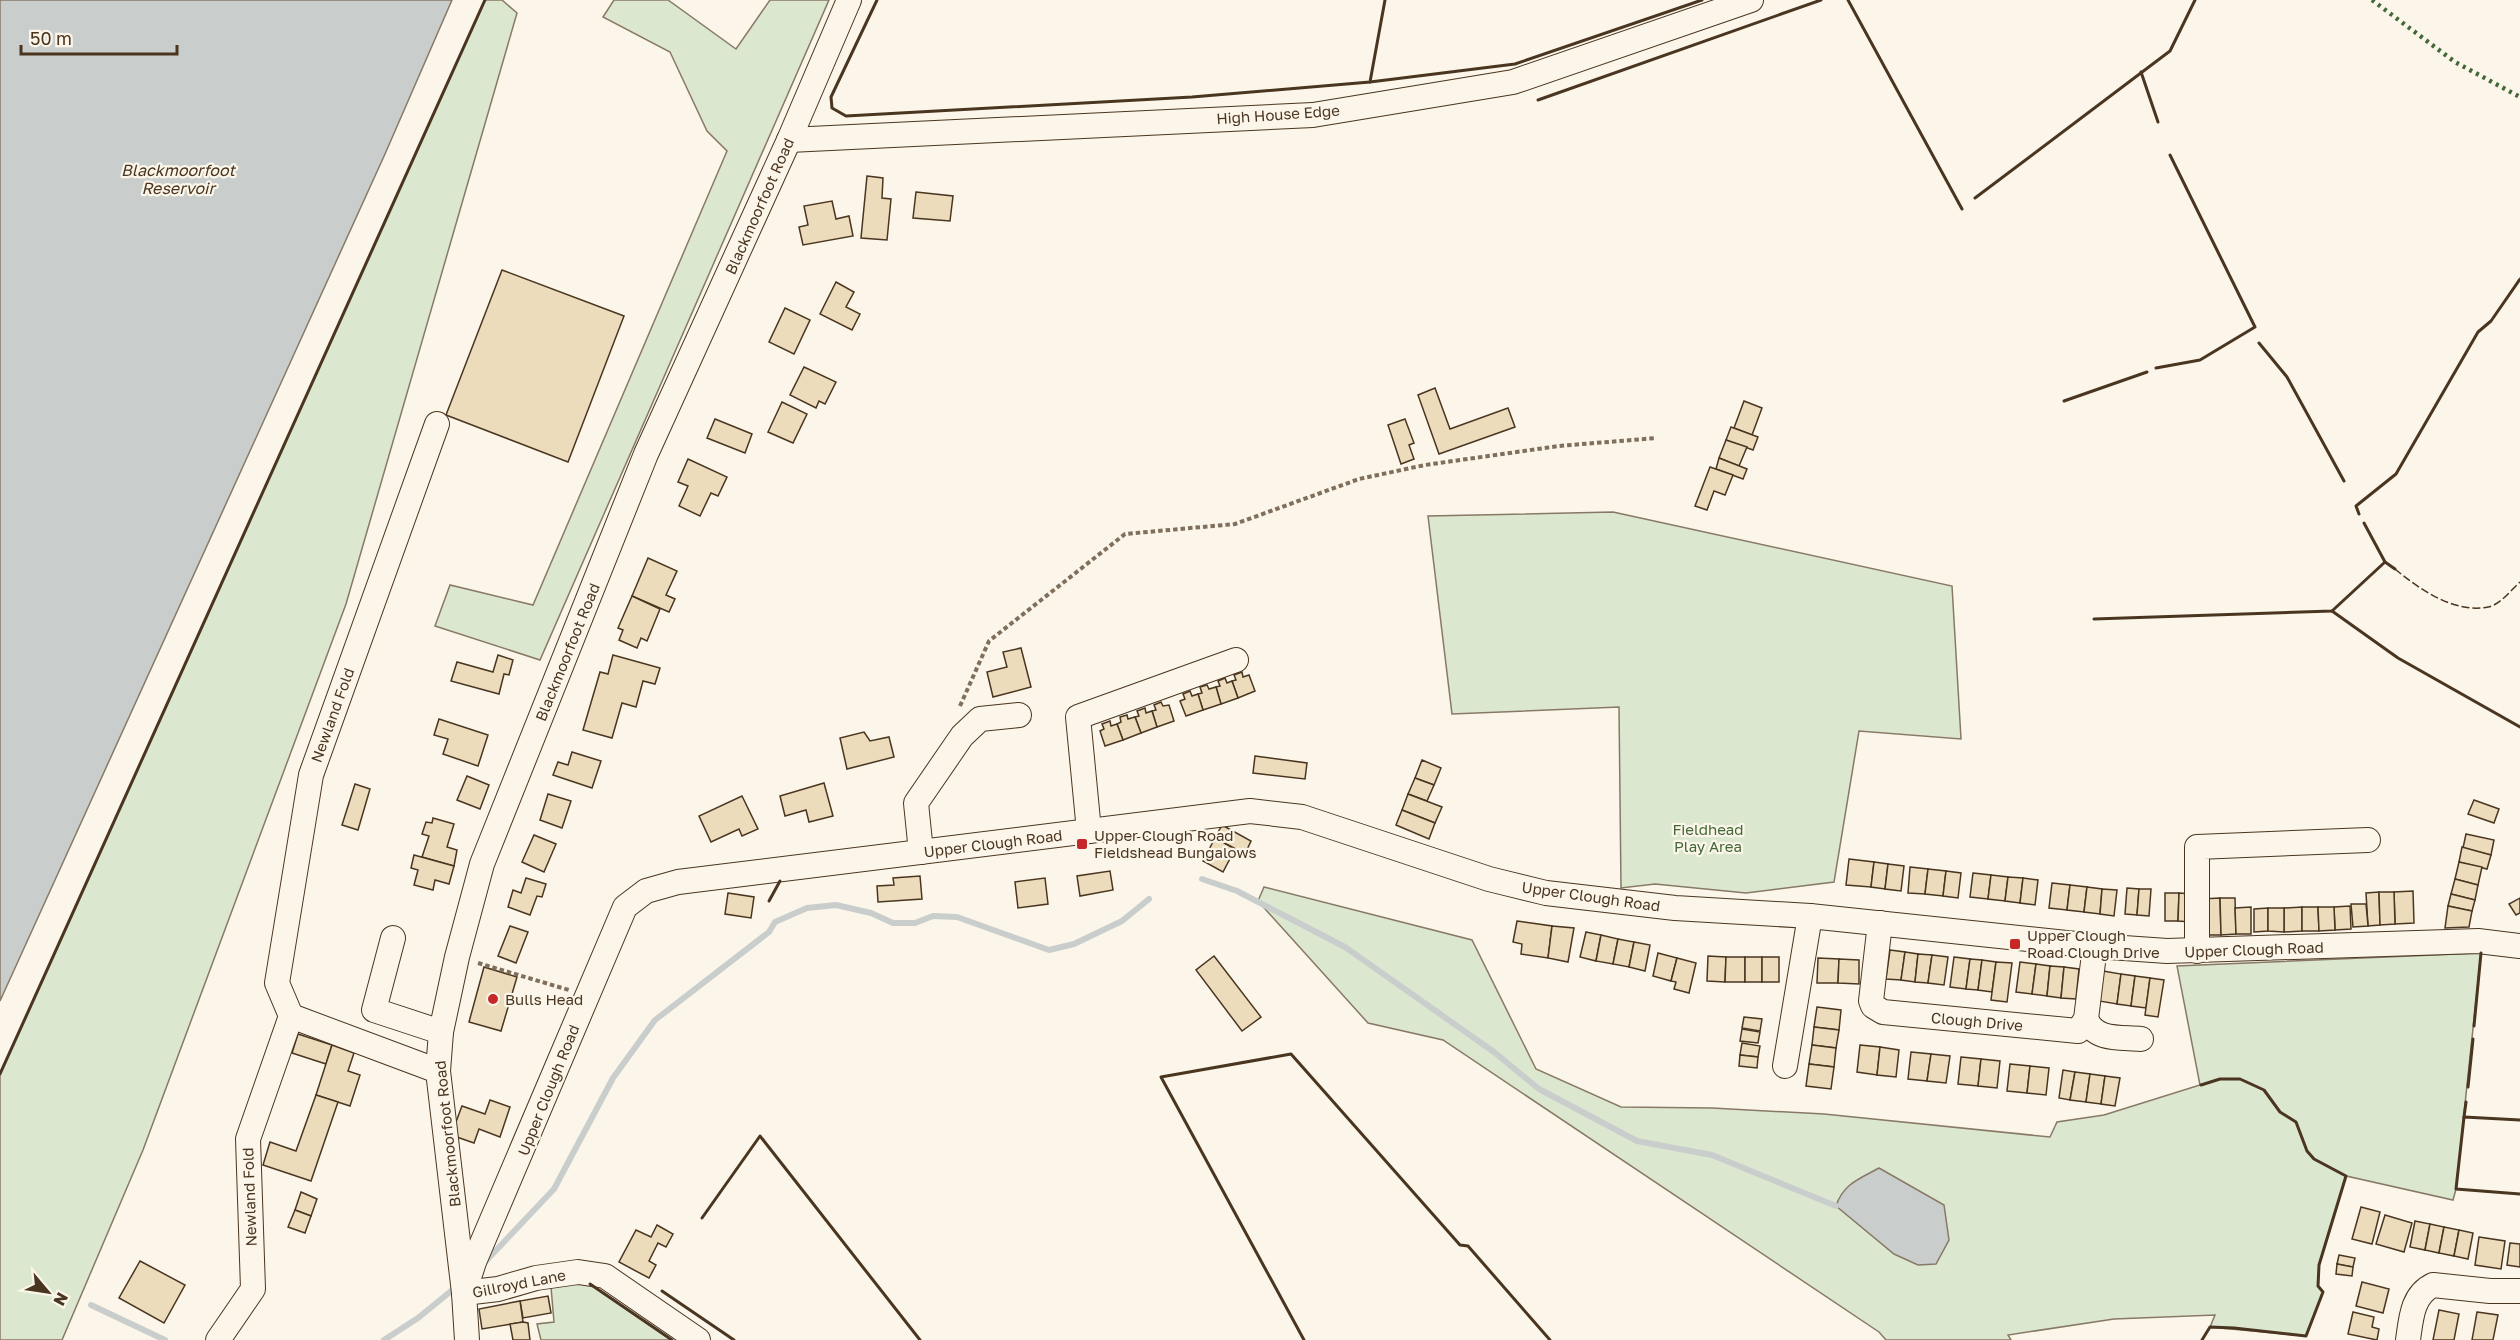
<svg xmlns="http://www.w3.org/2000/svg" width="2520" height="1340" viewBox="0 0 2520 1340" font-family="'Golos Text',sans-serif">
	<style>
		.green { fill: #dce7d0; stroke: #887966; stroke-width: 1.5 }
		.water { fill: #c9cecd; stroke: #887966; stroke-width: 1.5 }
		.lines { fill: none; stroke-linecap: round; stroke-linejoin: round }
		.stream { stroke: #c9cecd; stroke-width: 6 }
		.building { fill: #ecdcbc; stroke: #4a3520; stroke-width: 1.5 }
		.minor-casing { stroke: #4a3520; stroke-width: 26 }
		.path { stroke: #7f6f5c; stroke-width: 4; stroke-dasharray: 4.5 3; stroke-linecap: butt }
		.minor { stroke: #fbf6e9; stroke-width: 24 }
		.hedge { stroke: #436837; stroke-width: 4.5; stroke-dasharray: 3 4.5; stroke-linecap: butt }
		.fence { stroke: #4a3520; stroke-width: 1.5; stroke-dasharray: 8 3; stroke-linecap: butt }
		.wall { stroke: #4a3520; stroke-width: 3 }
		.poi-dot { fill: #c62828; stroke: #fbf6e9; stroke-width: 2 }
		.labels { text-anchor: middle; dominant-baseline: central; stroke-width: 4.5; stroke-linejoin: round; paint-order: stroke }
		.street-label { font-size: 15px; fill: #4a3520; stroke: #fbf6e9 }
		.park-label { font-size: 15px; fill: #436837; stroke: #fbf6e9 }
		.poi-label { font-size: 15px; fill: #4a3520; stroke: #fbf6e9; text-anchor: start }
		.water-label { font-size: 16px; font-style: italic; fill: #4a3520; stroke: #fbf6e9 }
	</style>
	<rect width="100%" height="100%" fill="#fbf6e9"/>
	<g class="green">
		<polygon points="485,0 502,0 517,13 346,604 143,1150 62,1340 0,1340 0,1074"/>
		<polygon points="614,0 668,0 736,49 770,0 829,0 540,660 435,626 450,585 533,605 727,151 707,131 670,52 603,17"/>
		<polygon points="1613,512 1952,586 1961,739 1859,731 1834,882 1746,893 1655,884 1621,888 1619,707 1452,714 1428,516"/>
		<polygon points="1264,887 1472,940 1536,1069 1621,1107 1712,1108 1824,1114 2050,1137 2057,1122 2104,1115 2200,1085 2177,966 2481,953 2456,1189 2453,1200 2346,1176 2319,1265 2318,1286 2323,1292 2306,1336 2210,1327 2215,1315 2114,1319 2008,1335 2011,1340 1886,1340 1879,1332 1443,1040 1368,1023 1258,901"/>
		<polygon points="567,1282 590,1284 672,1340 541,1340 537,1324 554,1322 551,1287"/>
	</g>
	<g class="water">
		<polygon points="0,0 452,0 385,154 0,1001"/>
		<path d="M1879,1168L1944,1205L1949,1240L1936,1264L1918,1265L1894,1254L1836,1206C1843,1184 1859,1179 1879,1168Z"/>
	</g>
	<g class="lines">
		<g class="stream">
			<polyline points="1202,879 1237,891 1345,947 1494,1052 1539,1089 1637,1141 1712,1155 1836,1206"/>
			<polyline points="484,1263 554,1189 613,1078 655,1020 769,932 775,922 807,908 836,905 871,913 893,923 915,923 933,916 957,917 1049,950 1074,944 1122,921 1149,899"/>
			<polyline points="91,1305 165,1340"/>
			<polyline points="384,1340 418,1318 456,1287"/>
		</g>
	</g>
	<g class="building">
		<polygon points="867,176 883,178 882,198 891,199 887,240 861,238"/>
		<polygon points="916,192 953,196 950,221 913,218"/>
		<polygon points="832,201 836,219 849,216 853,236 803,245 799,227 808,225 804,206"/>
		<polygon points="502,270 624,316 568,462 446,415"/>
		<polygon points="836,282 854,292 846,307 860,314 852,330 820,314"/>
		<polygon points="785,308 810,320 794,354 769,342"/>
		<polygon points="804,367 836,382 825,404 819,401 816,408 790,395"/>
		<polygon points="1435,388 1450,429 1508,408 1515,427 1439,454 1418,395"/>
		<polygon points="1744,401 1762,408 1752,435 1734,428"/>
		<polygon points="782,402 807,414 793,443 768,432"/>
		<polygon points="715,419 752,434 745,453 707,438"/>
		<polygon points="1405,419 1414,443 1409,445 1414,459 1401,464 1388,425"/>
		<polygon points="1731,427 1758,437 1753,450 1726,440"/>
		<polygon points="1726,440 1747,447 1739,466 1719,458"/>
		<polygon points="1719,458 1747,469 1743,479 1716,469"/>
		<polygon points="688,459 727,477 718,496 711,493 700,516 679,506 688,486 678,482"/>
		<polygon points="1710,467 1733,475 1725,495 1714,491 1707,510 1695,506"/>
		<polygon points="648,558 677,571 666,595 675,599 669,612 632,596"/>
		<polygon points="632,596 660,609 647,641 641,638 637,648 619,640 623,630 618,628"/>
		<polygon points="1021,648 1031,687 993,697 987,672 1007,667 1003,652"/>
		<polygon points="498,655 513,660 509,675 504,674 499,694 451,681 457,662 493,672"/>
		<polygon points="613,655 660,668 655,684 643,681 636,707 622,703 612,738 583,730 600,672 608,674"/>
		<polygon points="1242,672 1243,677 1249,675 1255,691 1238,698 1232,681 1236,680 1234,675"/>
		<polygon points="1225,678 1227,683 1232,681 1238,698 1221,704 1216,687 1220,686 1218,681"/>
		<polygon points="1207,685 1209,689 1216,687 1221,704 1203,710 1198,694 1202,693 1200,687"/>
		<polygon points="1190,691 1192,696 1198,694 1203,710 1186,716 1180,701 1185,699 1183,694"/>
		<polygon points="1161,702 1163,706 1169,705 1174,721 1157,727 1152,711 1156,710 1154,705"/>
		<polygon points="1145,708 1146,713 1152,711 1157,727 1141,733 1135,717 1139,716 1137,711"/>
		<polygon points="1127,715 1128,719 1135,717 1141,733 1123,740 1117,724 1121,722 1120,717"/>
		<polygon points="439,719 488,735 478,766 443,754 448,739 434,735"/>
		<polygon points="1110,721 1111,726 1117,724 1123,740 1105,746 1100,731 1104,729 1102,724"/>
		<polygon points="864,732 870,741 889,737 894,757 847,769 840,738"/>
		<polygon points="572,752 601,761 592,788 553,775 558,762 568,765"/>
		<polygon points="1255,756 1307,763 1305,779 1253,773"/>
		<polygon points="1422,760 1441,768 1434,785 1415,778"/>
		<polygon points="467,776 489,785 480,809 457,800"/>
		<polygon points="1415,778 1434,785 1427,801 1408,794"/>
		<polygon points="824,783 833,816 809,822 806,810 785,816 780,796"/>
		<polygon points="355,784 370,789 358,830 342,825"/>
		<polygon points="548,794 571,801 562,828 540,820"/>
		<polygon points="1408,794 1442,807 1435,823 1402,810"/>
		<polygon points="742,796 758,829 742,836 739,829 711,842 699,816"/>
		<polygon points="2474,800 2499,809 2494,823 2468,814"/>
		<polygon points="1402,810 1435,823 1429,839 1396,825"/>
		<polygon points="433,818 454,824 447,847 457,850 454,866 422,857 429,836 422,834 426,822 432,823"/>
		<polygon points="1222,825 1251,841 1245,854 1215,838"/>
		<polygon points="2466,834 2494,840 2491,855 2463,848"/>
		<polygon points="534,835 556,844 544,872 522,862"/>
		<polygon points="1215,838 1235,849 1223,872 1203,861"/>
		<polygon points="2462,847 2491,855 2487,869 2459,862"/>
		<polygon points="414,855 454,866 449,884 435,880 433,890 414,885 418,870 411,868"/>
		<polygon points="1849,859 1874,862 1871,887 1846,885"/>
		<polygon points="1874,862 1888,864 1885,889 1871,887"/>
		<polygon points="2459,862 2482,867 2478,885 2455,879"/>
		<polygon points="1888,864 1904,866 1901,891 1885,889"/>
		<polygon points="1910,867 1928,869 1925,894 1908,893"/>
		<polygon points="1928,869 1946,871 1943,896 1925,894"/>
		<polygon points="1110,871 1113,890 1080,896 1077,876"/>
		<polygon points="1946,871 1961,873 1958,898 1943,896"/>
		<polygon points="1973,873 1991,875 1988,899 1970,897"/>
		<polygon points="1991,875 2008,877 2005,901 1988,899"/>
		<polygon points="920,876 922,899 878,902 877,886 894,885 893,878"/>
		<polygon points="2008,877 2023,878 2020,903 2005,901"/>
		<polygon points="526,878 546,884 542,897 537,896 530,915 508,907 513,890 521,893"/>
		<polygon points="1045,878 1048,904 1018,908 1015,882"/>
		<polygon points="2023,878 2038,880 2035,905 2020,903"/>
		<polygon points="2455,879 2478,885 2475,900 2451,894"/>
		<polygon points="2052,883 2070,885 2067,910 2049,908"/>
		<polygon points="2070,885 2087,887 2084,912 2067,910"/>
		<polygon points="2087,887 2102,889 2100,914 2084,912"/>
		<polygon points="2127,888 2139,889 2137,915 2125,914"/>
		<polygon points="2102,889 2117,890 2114,916 2100,914"/>
		<polygon points="2139,889 2151,889 2149,916 2137,915"/>
		<polygon points="2413,891 2414,923 2395,924 2394,892"/>
		<polygon points="2379,892 2380,925 2368,926 2366,893"/>
		<polygon points="2379,892 2394,892 2395,924 2380,925"/>
		<polygon points="728,893 754,897 751,918 725,914"/>
		<polygon points="2165,893 2179,893 2178,921 2165,921"/>
		<polygon points="2179,893 2192,894 2191,922 2178,921"/>
		<polygon points="2451,894 2475,900 2472,911 2448,906"/>
		<polygon points="2220,898 2221,935 2202,935 2201,899"/>
		<polygon points="2220,898 2235,898 2236,934 2221,935"/>
		<polygon points="2520,898 2520,913 2516,915 2509,904"/>
		<polygon points="2351,904 2366,904 2368,926 2353,927"/>
		<polygon points="2350,906 2351,929 2335,930 2334,907"/>
		<polygon points="2448,906 2472,911 2469,927 2445,928"/>
		<polygon points="2251,907 2251,934 2236,934 2235,908"/>
		<polygon points="2302,907 2302,931 2284,932 2284,908"/>
		<polygon points="2302,907 2318,907 2319,931 2302,931"/>
		<polygon points="2318,907 2334,907 2335,930 2319,931"/>
		<polygon points="2268,908 2268,931 2254,932 2254,909"/>
		<polygon points="2268,908 2284,908 2284,932 2268,931"/>
		<polygon points="1517,921 1552,926 1548,958 1521,954 1522,944 1513,942"/>
		<polygon points="510,926 528,932 516,963 498,956"/>
		<polygon points="1552,926 1574,928 1568,962 1548,958"/>
		<polygon points="1586,932 1601,935 1596,961 1580,957"/>
		<polygon points="1601,935 1618,939 1613,964 1596,961"/>
		<polygon points="1618,939 1634,942 1629,967 1613,964"/>
		<polygon points="1634,942 1650,945 1645,971 1629,967"/>
		<polygon points="1890,950 1905,952 1901,980 1886,979"/>
		<polygon points="1905,952 1918,954 1915,982 1901,980"/>
		<polygon points="1658,953 1677,958 1671,981 1653,976"/>
		<polygon points="1918,954 1932,955 1928,983 1915,982"/>
		<polygon points="1932,955 1948,957 1944,985 1928,983"/>
		<polygon points="1214,956 1261,1017 1242,1031 1196,970"/>
		<polygon points="1708,956 1726,957 1725,982 1707,981"/>
		<polygon points="1726,957 1745,957 1745,982 1725,982"/>
		<rect x="1745" y="957" width="17" height="25"/>
		<rect x="1762" y="957" width="17" height="25"/>
		<polygon points="1954,957 1970,959 1966,989 1950,987"/>
		<polygon points="1677,958 1696,963 1689,993 1674,989 1676,982 1671,981"/>
		<polygon points="1818,958 1839,959 1838,983 1817,983"/>
		<polygon points="1839,959 1859,960 1859,984 1838,983"/>
		<polygon points="1970,959 1982,960 1978,990 1966,989"/>
		<polygon points="1982,960 1996,962 1992,992 1978,990"/>
		<polygon points="1996,962 2012,963 2007,1002 1991,1000"/>
		<polygon points="2020,962 2036,964 2032,994 2016,992"/>
		<polygon points="2036,964 2050,966 2047,996 2032,994"/>
		<polygon points="2050,966 2064,967 2061,998 2047,996"/>
		<polygon points="484,967 517,977 501,1031 469,1022"/>
		<polygon points="2064,967 2079,969 2076,999 2061,998"/>
		<polygon points="2103,971 2121,974 2117,1004 2099,1001"/>
		<polygon points="2121,974 2135,976 2131,1006 2117,1004"/>
		<polygon points="2135,976 2150,978 2146,1008 2131,1006"/>
		<polygon points="2150,978 2164,980 2158,1017 2145,1015"/>
		<polygon points="1817,1007 1841,1010 1839,1030 1814,1027"/>
		<polygon points="1744,1017 1762,1019 1760,1031 1742,1028"/>
		<polygon points="1814,1027 1839,1030 1836,1048 1812,1045"/>
		<polygon points="1742,1029 1760,1032 1758,1043 1740,1041"/>
		<polygon points="298,1034 332,1045 326,1064 292,1053"/>
		<polygon points="1742,1043 1760,1046 1758,1057 1740,1055"/>
		<polygon points="332,1045 354,1053 348,1071 360,1075 350,1106 316,1095"/>
		<polygon points="1812,1045 1836,1048 1834,1067 1809,1064"/>
		<polygon points="1860,1045 1880,1047 1877,1075 1857,1072"/>
		<polygon points="1880,1047 1899,1050 1896,1077 1877,1075"/>
		<polygon points="1911,1052 1931,1054 1927,1081 1908,1079"/>
		<polygon points="1931,1054 1950,1056 1946,1083 1927,1081"/>
		<polygon points="1740,1055 1758,1057 1757,1068 1739,1066"/>
		<polygon points="1961,1057 1981,1059 1978,1086 1958,1084"/>
		<polygon points="1981,1059 2000,1061 1997,1088 1978,1086"/>
		<polygon points="1809,1064 1834,1067 1831,1089 1806,1086"/>
		<polygon points="2010,1064 2030,1066 2027,1093 2007,1091"/>
		<polygon points="2030,1066 2049,1068 2046,1095 2027,1093"/>
		<polygon points="2063,1070 2075,1072 2070,1100 2059,1098"/>
		<polygon points="2075,1072 2090,1074 2086,1102 2070,1100"/>
		<polygon points="2090,1074 2105,1076 2101,1104 2086,1102"/>
		<polygon points="2105,1076 2120,1078 2115,1106 2101,1104"/>
		<polygon points="316,1095 338,1102 311,1181 263,1165 270,1142 296,1151"/>
		<polygon points="490,1100 510,1107 500,1137 479,1129 474,1143 451,1135 462,1106 485,1114"/>
		<polygon points="301,1192 317,1199 311,1216 295,1210"/>
		<polygon points="2361,1207 2380,1212 2372,1244 2352,1239"/>
		<polygon points="295,1210 311,1216 305,1233 288,1227"/>
		<polygon points="2385,1215 2412,1223 2404,1252 2376,1244"/>
		<polygon points="2415,1221 2430,1224 2425,1250 2410,1247"/>
		<polygon points="2430,1224 2444,1227 2439,1253 2425,1250"/>
		<polygon points="657,1225 673,1234 666,1247 658,1243 649,1261 656,1265 649,1278 619,1262 636,1230 651,1237"/>
		<polygon points="2444,1227 2459,1230 2454,1256 2439,1253"/>
		<polygon points="2459,1230 2473,1233 2468,1259 2454,1256"/>
		<polygon points="2479,1237 2505,1241 2501,1269 2475,1265"/>
		<polygon points="2510,1243 2520,1244 2520,1267 2507,1265"/>
		<polygon points="2339,1255 2355,1258 2353,1267 2337,1264"/>
		<polygon points="140,1261 185,1285 164,1323 119,1298"/>
		<polygon points="2337,1264 2353,1267 2352,1276 2336,1274"/>
		<polygon points="2362,1282 2389,1289 2383,1313 2356,1306"/>
		<polygon points="548,1296 551,1313 523,1318 520,1301"/>
		<polygon points="520,1301 523,1322 482,1329 479,1309"/>
		<polygon points="2439,1310 2459,1314 2454,1340 2433,1340"/>
		<polygon points="2353,1312 2374,1317 2372,1327 2379,1329 2377,1340 2348,1334"/>
		<polygon points="2477,1312 2498,1315 2493,1340 2472,1340"/>
		<polygon points="523,1322 528,1323 530,1340 513,1340 510,1324"/>
	</g>
	<g class="lines">
		<g class="minor-casing">
			<g id="minor">
				<polyline points="789,140 1313,115 1513,82 1751,0"/>
				<polyline points="437,424 311,775 277,983 291,1016 438,1071"/>
				<polyline points="1089,831 1078,717 1236,660"/>
				<polyline points="921,852 916,803 962,736 980,719 1019,715"/>
				<polyline points="1880,923 1871,1001 1873,1006 1883,1012 2078,1031 2086,1019 2095,946"/>
				<polyline points="393,938 374,1010 441,1032"/>
				<polyline points="2197,951 2197,847 2368,840"/>
				<path d="M2086,1019C2095,1041 2120,1037 2141,1039"/>
				<polyline points="1785,1066 1810,916"/>
				<polyline points="464,1293 474,1262 625,907 646,891 678,882 1250,811 1302,817 1489,879 1546,893 1675,908 1810,916 2095,946 2167,951 2478,941 2520,946"/>
				<polyline points="464,1293 498,1289 536,1278 578,1272 605,1276 698,1340"/>
				<polyline points="218,1340 253,1289 248,1139 291,1016"/>
				<polyline points="467,1340 464,1293 438,1071 441,1032 457,957 482,864 646,454 789,140 849,0"/>
				<path d="M2408,1340C2411,1319 2412,1295 2433,1285L2490,1291H2520"/>
			</g>
		</g>
		<g class="path">
			<polyline points="960,706 989,641 1125,534 1235,524 1359,479 1425,465 1559,446 1656,438"/>
			<polyline points="478,963 569,990"/>
		</g>
		<use href="#minor" class="minor"/>
		<polyline class="hedge" points="2372,0 2455,62 2520,97"/>
		<path class="fence" d="M2395,569C2419,589 2455,614 2488,607C2500,605 2511,590 2520,582"/>
		<g class="wall">
			<polyline points="877,0 831,97 832,108 846,116 1192,97 1370,82 1385,0"/>
			<polyline points="1848,0 1962,209"/>
			<polyline points="2141,72 2158,122"/>
			<polyline points="1370,82 1515,64 1702,0"/>
			<polyline points="1538,100 1821,0"/>
			<polyline points="1975,198 2170,51 2195,0"/>
			<polyline points="2259,343 2287,377 2344,481"/>
			<polyline points="2156,368 2200,360 2255,327 2170,155"/>
			<polyline points="2064,401 2147,372"/>
			<polyline points="2359,514 2356,506 2396,474 2478,332 2491,321 2520,279"/>
			<polyline points="2364,523 2385,562 2395,569"/>
			<polyline points="2332,611 2398,658 2520,727"/>
			<polyline points="2094,619 2332,611 2385,562"/>
			<polyline points="769,901 780,881"/>
			<polyline points="2474,1026 2481,953"/>
			<polyline points="0,1074 485,0"/>
			<polyline points="2201,1085 2220,1079 2240,1079 2264,1090 2280,1112 2296,1122 2307,1151 2314,1159 2346,1176 2319,1265 2318,1286 2323,1292 2306,1336 2234,1328 2210,1327 2202,1340"/>
			<polyline points="2468,1087 2473,1039"/>
			<polyline points="2464,1117 2466,1102"/>
			<polyline points="2520,1120 2464,1117 2456,1189 2520,1194"/>
			<polyline points="702,1218 760,1136 920,1340"/>
			<polyline points="590,1284 672,1340"/>
			<polyline points="662,1291 734,1340"/>
			<polyline points="1304,1340 1161,1077 1291,1054 1460,1245 1468,1246 1550,1340"/>
		</g>
	</g>
	<g class="poi-dot">
		<rect x="1076" y="838" width="12" height="12" rx="3"/>
		<rect x="2009" y="938" width="12" height="12" rx="3"/>
		<circle cx="493" cy="999" r="6"/>
	</g>
	<g class="labels">
		<g class="street-label">
			<text transform="translate(1278 114) rotate(-4)">High House Edge</text>
			<text transform="translate(759 206) rotate(-66)">Blackmoorfoot Road</text>
			<text transform="translate(567 652) rotate(-68)">Blackmoorfoot Road</text>
			<text transform="translate(332 715) rotate(-70)">Newland Fold</text>
			<text transform="translate(993 843) rotate(-7)">Upper Clough Road</text>
			<text transform="translate(1591 896) rotate(8)">Upper Clough Road</text>
			<text transform="translate(2254 949) rotate(-2)">Upper Clough Road</text>
			<text transform="translate(1977 1021) rotate(5)">Clough Drive</text>
			<text transform="translate(548 1090) rotate(-68)">Upper Clough Road</text>
			<text transform="translate(447 1134) rotate(-96)">Blackmoorfoot Road</text>
			<text transform="translate(249 1197) rotate(-92)">Newland Fold</text>
			<text transform="translate(519 1283) rotate(-11)">Gillroyd Lane</text>
		</g>
		<g class="park-label">
			<text x="1708" y="829">Fieldhead<tspan x="1708" dy="17">Play Area</tspan></text>
		</g>
		<g class="poi-label">
			<text x="1094" y="835">Upper Clough Road<tspan x="1094" dy="17">Fieldshead Bungalows</tspan></text>
			<text x="2027" y="935">Upper Clough<tspan x="2027" dy="17">Road Clough Drive</tspan></text>
			<text x="505" y="999">Bulls Head</text>
		</g>
		<g class="water-label">
			<text x="178" y="170">Blackmoorfoot<tspan x="178" dy="18">Reservoir</tspan></text>
		</g>
	</g>
	<g transform="translate(48 1292) rotate(119)" stroke="#fbf6e9" stroke-width="4.5" paint-order="stroke">
	<path d="M0-4.5L10 22L0 15L-10 22Z" fill="#4a3520"/>
	<text y="-9" font-size="16" font-weight="bold" text-anchor="middle" fill="#4a3520">N</text>
	</g>
	<path d="M21 45v9h156v-9" fill="none" stroke="#4a3520" stroke-width="3"/>
	<text x="30" y="45" font-size="18" fill="#4a3520" stroke="#fbf6e9" stroke-width="4.5" paint-order="stroke">50 m</text>
</svg>
